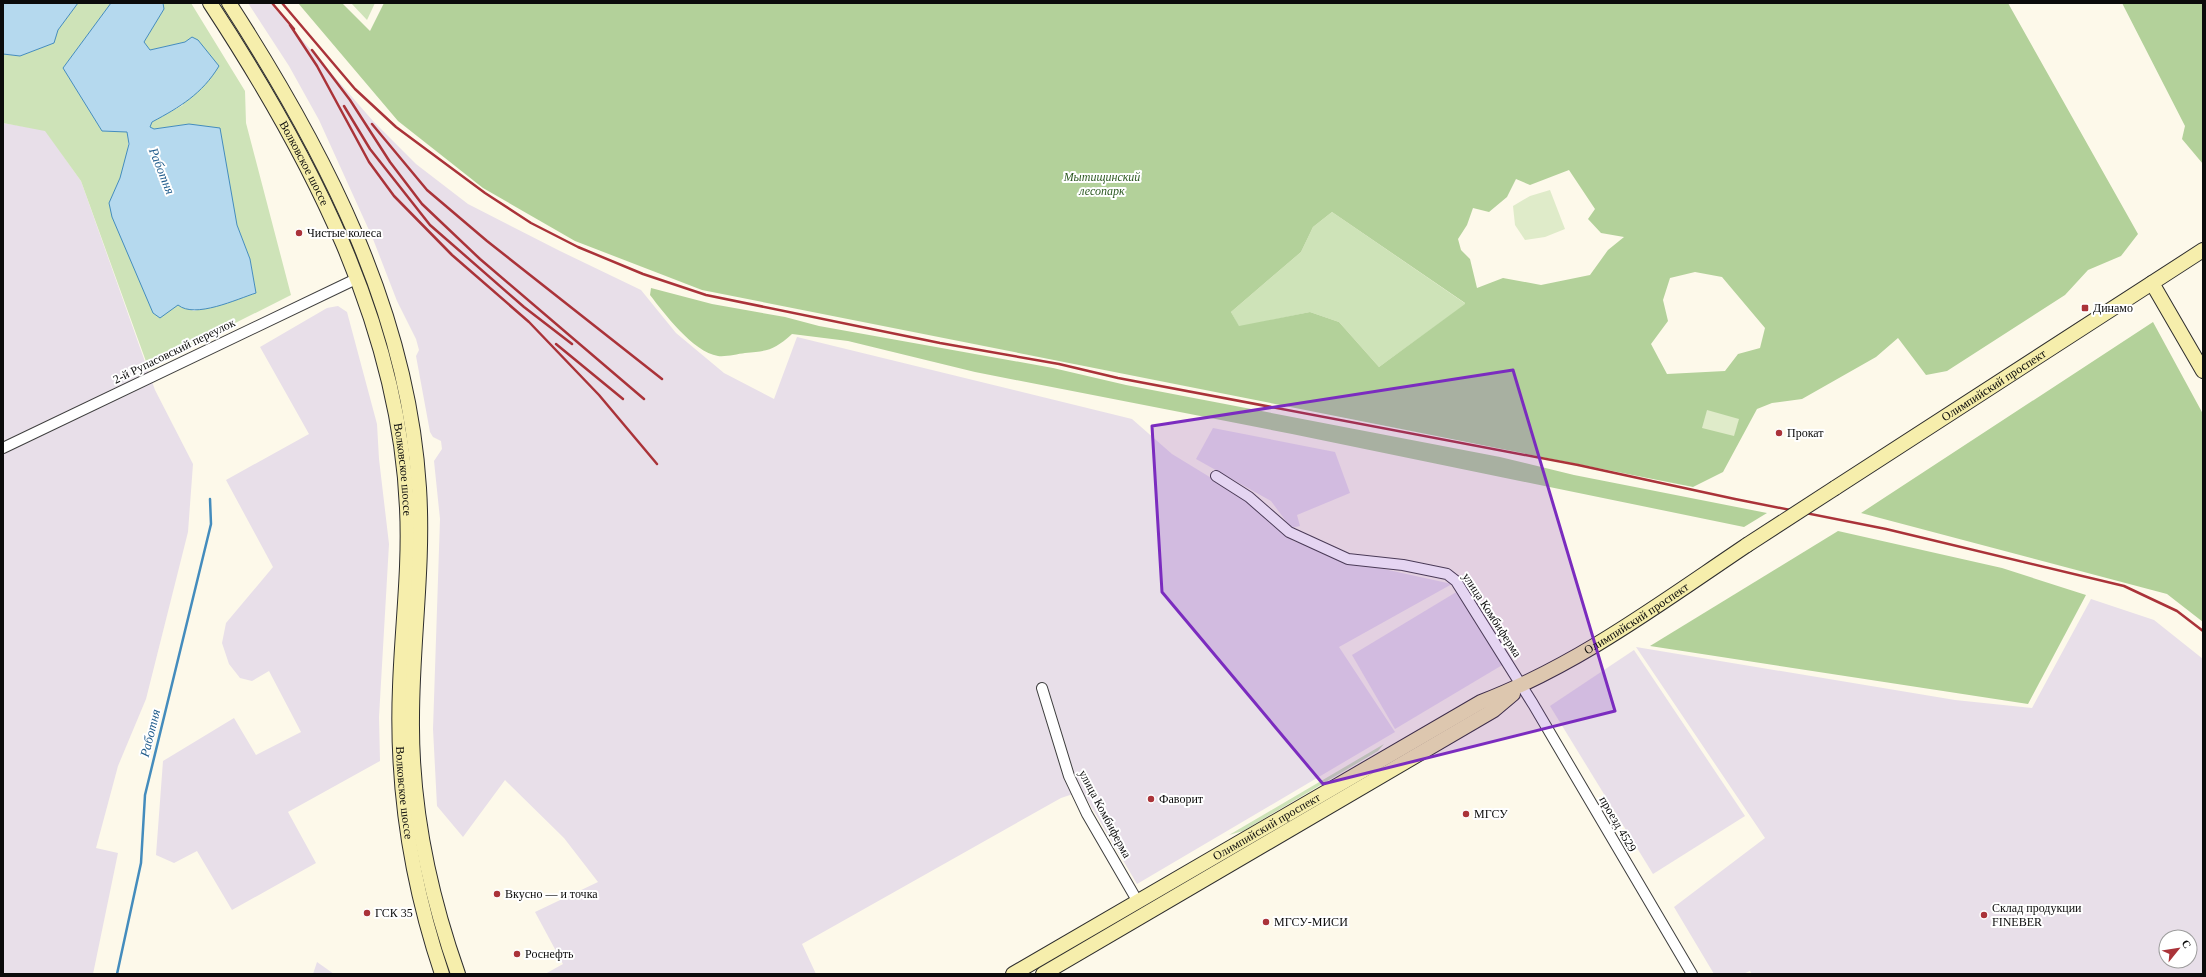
<svg xmlns="http://www.w3.org/2000/svg" width="2206" height="977" viewBox="0 0 2206 977" font-family="Georgia,serif">
	<style>
		.industrial { fill: #e8dfe9; fill-rule: evenodd }
		.green { fill: #cee3b8 }
		.forest { fill: #b3d19a; fill-rule: evenodd }
		.pitch { fill: #dfebc9 }
		.water { fill: #b5d9ee; stroke: #448cbd }
		.lines { fill: none; stroke-linecap: round; stroke-linejoin: round }
		.stream { stroke: #448cbd; stroke-width: 2.5 }
		.street-casing { stroke: #3e3e3e; stroke-width: 12 }
		.secondary-casing { stroke: #2d2d2d; stroke-width: 16 }
		.street { stroke: #fff; stroke-width: 10 }
		.secondary { stroke: #f6eeac; stroke-width: 14 }
		.rail { stroke: #aa3339; stroke-width: 2.5 }
		.secondary-bridge-casing { stroke: #2d2d2d; stroke-width: 16; stroke-linecap: butt }
		.secondary-bridge { stroke: #f6eeac; stroke-width: 14 }
		.marked { fill: #7b2cbf; fill-opacity: 0.2; stroke: #7b2cbf; stroke-width: 3; stroke-linejoin: round }
		.poi-dot { fill: #aa3339; stroke: #fff; stroke-width: 1.5 }
		.labels { text-anchor: middle; dominant-baseline: central; stroke-width: 4; stroke-linejoin: round; paint-order: stroke }
		.street-label { font-size: 12px; fill: #0b0b0b; stroke: #fff }
		.park-label { font-size: 12px; font-style: italic; fill: #2e5a23; stroke: #fff }
		.poi-label { font-size: 12px; fill: #0b0b0b; stroke: #fff; text-anchor: start }
		.water-label { font-size: 13px; font-style: italic; fill: #235e8d; stroke: #fff }
	</style>
	<rect width="100%" height="100%" fill="#fdf9ea"/>
	<g class="industrial">
		<polygon points="248,3 270,3 373,121 416,164 468,204 560,251 641,290 676,333 724,373 774,399 797,337 1132,419 1172,454 1249,501 1293,541 1361,564 1452,584 1339,647 1395,732 1137,884 1082,791 1061,798 802,944 816,974 545,974 563,964 535,912 598,882 564,838 505,780 463,837 437,806 433,729 440,519 434,461 442,449 441,441 433,437 430,432 416,356 419,350 416,339 397,301 373,239 319,120 289,66"/>
		<polygon points="3,123 45,130 81,181 155,390 193,464 188,532 146,699 118,766 96,848 118,853 93,974 3,974"/>
		<polygon points="338,306 347,312 377,424 379,459 389,544 379,717 380,761 288,812 316,863 232,910 197,851 174,863 156,855 163,761 234,718 256,755 301,732 269,671 252,681 240,678 229,664 222,643 226,623 273,567 226,480 309,434 260,347 327,308"/>
		<polygon points="1213,428 1335,452 1350,493 1297,515 1300,526 1291,528 1271,501 1196,459"/>
		<polygon points="1458,591 1504,664 1395,729 1352,655"/>
		<path d="M2091,599L2154,620L2203,659V974H1752L1750,971L1743,974H1714L1674,907L1765,838L1636,647L1955,700L2032,708ZM2166,937H2190V961H2166Z"/>
		<polygon points="1634,650 1745,816 1653,874 1550,706"/>
		<polygon points="317,962 334,974 313,974"/>
	</g>
	<g class="green">
		<path d="M78,3H111L63,68L102,131L127,132C132,156 119,181 109,203L179,305L194,311L256,293L250,259L237,225L189,124L154,129L150,127L152,122L183,105L185,42L150,50L144,42L164,9L163,3H191L245,91L246,123L291,295L148,367L81,181L45,131L3,123V54L20,56L54,43L58,30Z"/>
		<polygon points="351,3 375,3 367,20"/>
		<polygon points="1332,212 1466,304 1379,367 1339,322 1310,312 1239,327 1231,312 1301,252 1313,227"/>
		<polygon points="1384,744 1378,751 1243,831 1229,835"/>
	</g>
	<g class="forest">
		<path d="M298,3H342L370,31L384,3H2008L2138,234L2121,256L2088,270L2065,295L1947,371L1926,375L1898,338L1876,357L1802,399L1772,403L1757,409L1723,472L1693,487L702,290L575,241L483,188L398,121ZM1569,170L1595,209L1588,219L1601,233L1624,237L1608,250L1590,275L1541,285L1503,278L1477,288L1470,259L1461,250L1458,239L1467,225L1473,208L1489,212L1507,197L1516,179L1530,185ZM1332,212L1465,303V304L1379,367L1339,322L1310,312L1239,326L1231,312L1301,252L1313,227ZM1695,272L1722,277L1765,328L1760,348L1738,354L1725,371L1667,374L1651,344L1668,321L1663,300L1670,278Z"/>
		<polygon points="2122,3 2203,3 2203,164 2182,139 2185,126"/>
		<path d="M651,288L712,304L785,317L819,326L1053,368L1126,385L1500,457L1574,475L1767,513L1744,527L1292,434L975,372L848,341L792,334C774,350 769,351 745,353C737,354 726,357 718,356C693,352 664,313 650,295Z"/>
		<polygon points="2153,322 2203,414 2203,622 2167,594 1861,513"/>
		<polygon points="1838,531 2002,568 2086,595 2028,704 1650,646"/>
	</g>
	<g class="pitch">
		<polygon points="1550,190 1565,229 1545,237 1525,240 1515,225 1513,206 1530,196"/>
		<polygon points="1707,410 1739,419 1734,436 1702,428"/>
	</g>
	<g class="water">
		<polygon points="3,3 78,3 58,30 54,43 20,56 3,54"/>
		<path d="M111,3H163L164,9L144,42L150,50L185,42L192,37L198,40L219,66C202,94 180,107 152,122L150,127L154,129L189,124L220,128L237,225L250,259L256,293C237,299 195,319 178,305L160,318L153,313L112,217L109,203L120,178L129,144L127,132L102,131L63,68Z"/>
	</g>
	<g class="lines">
		<polyline class="stream" points="117,974 141,863 145,795 211,524 210,499"/>
		<g class="street-casing">
			<g id="street">
				<polyline points="3,448 356,279"/>
				<polyline points="1216,476 1249,497 1289,532 1348,559 1403,565 1447,574 1456,581 1533,704 1692,974"/>
				<polyline points="1042,688 1069,776 1087,814 1138,902"/>
			</g>
		</g>
		<g class="secondary-casing">
			<g id="secondary">
				<path id="s1" d="M210,3C309,154 399,324 407,508C410,568 402,627 400,687C396,783 411,882 442,974"/>
				<path d="M229,3C324,150 408,310 419,488C424,565 412,641 412,718C411,805 429,892 458,974"/>
				<polyline points="2152,283 2203,371"/>
				<path id="s2" d="M1835,488L2203,250"/>
				<path id="s3" d="M1013,974L1481,702C1578,665 1662,602 1747,545"/>
				<polyline points="1043,974 1494,710 1513,694"/>
			</g>
		</g>
		<use href="#street" class="street"/>
		<use href="#secondary" class="secondary"/>
		<g class="rail">
			<polyline points="272,3 294,29"/>
			<polyline points="282,3 355,89 396,127 485,193 531,223 578,247 643,274 706,295 940,343 1059,364 1118,378 1578,465 1735,499 1886,529 2124,586 2177,611 2203,631"/>
			<polyline points="290,25 317,66 369,162 394,196 452,255 529,322 599,395 657,464"/>
			<polyline points="312,50 350,100 390,162 422,204 480,259 644,399"/>
			<polyline points="344,106 370,149 430,225 524,307 572,344"/>
			<polyline points="372,124 427,190 487,241 662,379"/>
			<polyline points="556,344 623,399"/>
		</g>
		<g class="secondary-bridge-casing">
			<polyline id="secondary-bridge" points="1747,545 1835,488"/>
		</g>
		<use href="#secondary-bridge" class="secondary-bridge"/>
	</g>
	<path class="marked" d="M1513,370L1615,711L1323,784L1162,592L1152,426Z"/>
	<g class="poi-dot">
		<circle cx="299" cy="233" r="4"/>
		<rect x="2081" y="304" width="8" height="8" rx="2"/>
		<circle cx="1779" cy="433" r="4"/>
		<circle cx="1151" cy="799" r="4"/>
		<circle cx="1466" cy="814" r="4"/>
		<circle cx="497" cy="894" r="4"/>
		<circle cx="367" cy="913" r="4"/>
		<circle cx="1984" cy="915" r="4"/>
		<circle cx="1266" cy="922" r="4"/>
		<circle cx="517" cy="954" r="4"/>
	</g>
	<g class="labels">
		<g class="street-label">
			<text stroke="none"><textPath href="#s1" startOffset="186">Волковское шоссе</textPath></text>
			<text transform="translate(174 351) rotate(-26)">2-й Рупасовский переулок</text>
			<text stroke="none"><textPath href="#s2" startOffset="189">Олимпийский проспект</textPath></text>
			<text stroke="none"><textPath href="#s1" startOffset="510">Волковское шоссе</textPath></text>
			<text transform="translate(1492 615) rotate(57)">улица Комбиферма</text>
			<text stroke="none"><textPath href="#s3" startOffset="718">Олимпийский проспект</textPath></text>
			<text stroke="none"><textPath href="#s1" startOffset="834">Волковское шоссе</textPath></text>
			<text transform="translate(1105 814) rotate(62)">улица Комбиферма</text>
			<text transform="translate(1618 824) rotate(60)">проезд 4529</text>
			<text stroke="none"><textPath href="#s3" startOffset="293">Олимпийский проспект</textPath></text>
		</g>
		<g class="park-label">
			<text x="1102" y="177">Мытищинский<tspan x="1102" dy="14">лесопарк</tspan></text>
		</g>
		<g class="poi-label">
			<text x="307" y="233">Чистые колеса</text>
			<text x="2093" y="308">Динамо</text>
			<text x="1787" y="433">Прокат</text>
			<text x="1159" y="799">Фаворит</text>
			<text x="1474" y="814">МГСУ</text>
			<text x="505" y="894">Вкусно — и точка</text>
			<text x="1992" y="908">Склад продукции<tspan x="1992" dy="14">FINEBER</tspan></text>
			<text x="375" y="913">ГСК 35</text>
			<text x="1274" y="922">МГСУ-МИСИ</text>
			<text x="525" y="954">Роснефть</text>
		</g>
		<g class="water-label">
			<text transform="translate(162 171) rotate(68)">Работня</text>
			<text transform="translate(150 733) rotate(-76)">Работня</text>
		</g>
	</g>
	<rect width="2206" height="977" fill="none" stroke="#0b0b0b" stroke-width="8"/>
	<g transform="translate(2178 949) rotate(60)"><circle r="19" fill="#ffffff" stroke="#9d9d9d"/>
	<path d="M0-3L7 15L0 10L-7 15Z" fill="#aa3339"/>
	<text y="-6" font-size="11" font-weight="bold" text-anchor="middle" fill="#0b0b0b">С</text>
	</g>
</svg>
